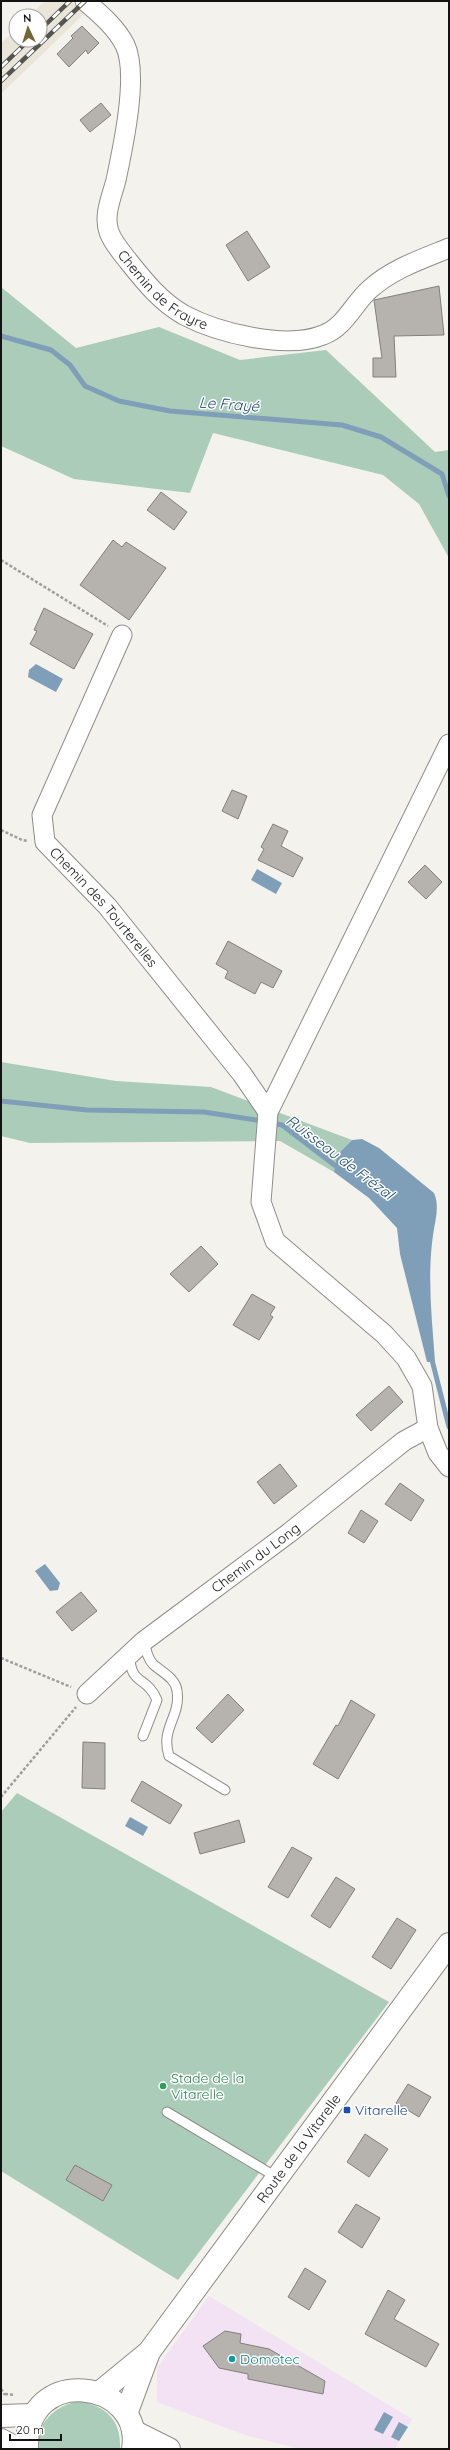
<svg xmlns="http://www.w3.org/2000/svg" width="450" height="2450" viewBox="0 0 450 2450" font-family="Quicksand,sans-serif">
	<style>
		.commercial { fill: #f3e2f4 }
		.built { fill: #e9e5d9 }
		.green { fill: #abccb8 }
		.water { fill: #7f9eb8 }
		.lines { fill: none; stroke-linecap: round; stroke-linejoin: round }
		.stream { stroke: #7f9eb8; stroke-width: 5 }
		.building { fill: #b6b2ae; stroke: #837f7c }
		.lane-casing { stroke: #8e8d88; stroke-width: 11 }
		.street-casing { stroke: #8e8d88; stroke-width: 21 }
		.secondary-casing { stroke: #8e8d88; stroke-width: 24 }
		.primary-casing { stroke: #8e8d88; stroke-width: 24 }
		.path { stroke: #a09e9b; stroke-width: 2.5; stroke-dasharray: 3 2; stroke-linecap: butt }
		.lane { stroke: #fff; stroke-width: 9 }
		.street { stroke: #fff; stroke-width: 19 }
		.secondary { stroke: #fff; stroke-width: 22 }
		.primary { stroke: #fff; stroke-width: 22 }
		.rail-casing { stroke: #555451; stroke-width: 4.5 }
		.rail { stroke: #fff; stroke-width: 3; stroke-dasharray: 9; stroke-linecap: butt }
		.leisure-dot { fill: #2e9e5b; stroke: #fff; stroke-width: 1.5 }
		.transit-dot { fill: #1a4fb4; stroke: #fff; stroke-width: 1.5 }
		.culture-dot { fill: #0f9aa8; stroke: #fff; stroke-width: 1.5 }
		.labels { text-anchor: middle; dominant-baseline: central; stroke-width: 3; stroke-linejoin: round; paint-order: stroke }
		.street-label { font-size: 14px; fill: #131311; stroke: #fff }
		.leisure-label { font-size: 14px; fill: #27864d; stroke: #fff; text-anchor: start }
		.transit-label { font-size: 14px; fill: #164399; stroke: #fff; text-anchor: start }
		.culture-label { font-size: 14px; fill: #0d838f; stroke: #fff; text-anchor: start }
		.water-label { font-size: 15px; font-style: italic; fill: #1b4c72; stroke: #fff }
	</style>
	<rect width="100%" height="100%" fill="#f4f2ed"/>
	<polygon class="commercial" points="209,2296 412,2419 395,2449 300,2449 245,2435 157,2402 157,2368"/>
	<polygon class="built" points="45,1 70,1 86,12 1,94 1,43 16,29 16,40 40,40 40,16 29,16"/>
	<g class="green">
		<polygon points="1,287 76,348 159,327 240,360 326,350 435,452 449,450 449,558 419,504 383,475 213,433 190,493 74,479 1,446"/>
		<polygon points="1,1062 116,1081 211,1087 352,1140 337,1155 334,1172 280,1141 30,1143 1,1136"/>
		<polygon points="17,1793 389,2002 178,2280 1,2171 1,1812"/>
		<path d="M78,2401C106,2406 121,2419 120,2449H39C36,2422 54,2407 78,2401Z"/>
	</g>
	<g class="water">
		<polygon points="36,664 63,679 56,692 28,677 29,670"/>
		<polygon points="257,869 282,883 276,894 251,880"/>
		<path d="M362,1139L379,1148L434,1193C440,1206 435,1221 433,1235C427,1278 432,1319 435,1362H427L400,1254L397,1228L369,1198L334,1172L337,1155L352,1140Z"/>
		<polygon points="45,1564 60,1583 58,1590 50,1591 35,1571"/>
		<polygon points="130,1817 148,1827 143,1836 125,1826"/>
		<polygon points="384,2412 393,2417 383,2434 374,2430"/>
		<polygon points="399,2422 408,2427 399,2441 391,2437"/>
	</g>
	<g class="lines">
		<g class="stream">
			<polyline points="1,336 51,350 70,365 85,386 119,401 170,411 342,425 381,437 442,474 449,496"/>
			<polyline points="1,1101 87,1110 204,1112 262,1121 282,1125 341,1170"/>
			<polyline points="431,1356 449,1427"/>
		</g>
	</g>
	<g class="building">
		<polygon points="82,26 99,43 88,54 86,50 69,67 57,54 73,38 71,36"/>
		<polygon points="101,103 111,115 90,132 80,120"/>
		<polygon points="247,231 270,267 248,281 226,245"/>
		<polygon points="439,286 444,335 394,336 396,377 373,377 373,358 382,358 374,300"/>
		<polygon points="161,492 187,512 174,530 147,510"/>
		<polygon points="113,540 122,547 126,542 166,568 129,620 80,585"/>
		<polygon points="44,608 93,634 74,669 30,644 37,631 34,630"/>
		<polygon points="232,790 247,796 238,819 222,811"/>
		<polygon points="273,824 288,831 281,846 303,858 293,877 258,860 264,849 261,847"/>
		<polygon points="425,865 442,882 426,899 408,882"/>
		<polygon points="228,941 282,971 273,988 261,982 255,994 225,978 228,971 216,964"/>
		<polygon points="201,1246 218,1264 189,1292 170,1274"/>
		<polygon points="252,1294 275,1307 270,1315 273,1317 259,1340 233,1325"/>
		<polygon points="389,1386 403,1402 371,1431 356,1415"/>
		<polygon points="280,1464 297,1486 274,1504 257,1482"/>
		<polygon points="400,1483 424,1500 411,1521 385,1504"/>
		<polygon points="361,1510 378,1521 364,1543 348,1533"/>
		<polygon points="81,1592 97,1611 72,1631 56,1612"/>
		<polygon points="228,1694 244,1710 212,1743 196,1728"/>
		<polygon points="351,1700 375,1715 338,1779 313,1764 336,1725 338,1726"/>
		<polygon points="83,1742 105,1743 105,1789 82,1788"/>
		<polygon points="142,1781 182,1805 170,1824 131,1801"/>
		<polygon points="239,1820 245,1842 200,1854 194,1833"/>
		<polygon points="292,1847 312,1858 288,1898 268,1887"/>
		<polygon points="336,1877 355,1889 330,1928 311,1916"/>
		<polygon points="397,1918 416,1930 391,1969 372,1957"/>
		<polygon points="408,2084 431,2097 419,2117 396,2103"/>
		<polygon points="365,2134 388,2149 369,2177 347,2162"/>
		<polygon points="75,2165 112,2185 103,2201 66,2180"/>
		<polygon points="356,2204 380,2218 362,2248 338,2232"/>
		<polygon points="305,2268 326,2281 309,2310 288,2297"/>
		<polygon points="388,2290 405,2300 394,2319 439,2344 426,2367 365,2334"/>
		<polygon points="225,2331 241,2334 240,2343 269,2349 325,2381 323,2394 248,2379 248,2374 219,2368 203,2346"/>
	</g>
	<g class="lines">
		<g class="lane-casing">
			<g id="lane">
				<path d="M144,1641C146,1649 147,1658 153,1664C161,1672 176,1678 177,1691C181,1717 160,1728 169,1756L225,1790"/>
				<path d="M130,1656C130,1685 147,1676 157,1700L143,1736"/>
				<polyline points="167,2112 278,2178"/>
			</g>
		</g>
		<g class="street-casing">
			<g id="street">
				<path id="s1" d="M85,1C100,14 116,27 125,45C139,74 123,147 116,180C112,196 103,215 109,232C113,243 122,253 129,262C145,282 161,302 184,315C218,333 286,350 323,335C345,327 353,304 370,289C392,269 422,259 449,248"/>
				<path id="s2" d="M122,635L42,815L45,842L107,906L242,1074L268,1112"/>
				<polyline points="449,744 268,1112 261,1202 275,1241 384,1334 406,1358 422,1386 428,1428 438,1453 449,1467"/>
				<path id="s3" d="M87,1694L144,1641L289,1533L404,1441L428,1428"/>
			</g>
		</g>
		<g class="secondary-casing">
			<g id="secondary">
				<polyline points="99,2393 149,2352"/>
				<path id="s4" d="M126,2414L149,2352L449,1944"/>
			</g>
		</g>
		<g class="primary-casing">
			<g id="primary">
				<polyline points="1,2416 33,2415"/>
				<polyline points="133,2431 169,2449"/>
				<polyline points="1,2440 18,2449"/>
				<path d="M27,2449C24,2362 145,2380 133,2449"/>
			</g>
		</g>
		<g class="path">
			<polyline points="1,560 108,626"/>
			<polyline points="1,830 22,840 28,841"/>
			<polyline points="1,1658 71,1687"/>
			<polyline points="1,1797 76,1707"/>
			<polyline points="1,2389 5,2395"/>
			<polyline points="5,2394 15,2395"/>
		</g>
		<use href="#lane" class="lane"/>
		<use href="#street" class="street"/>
		<use href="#secondary" class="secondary"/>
		<use href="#primary" class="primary"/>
		<g class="rail-casing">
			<g id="rail">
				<polyline points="40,30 70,1"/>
				<polyline points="1,67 29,40"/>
				<polyline points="1,81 85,1"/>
			</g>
		</g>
		<use href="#rail" class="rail"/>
	</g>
	<circle class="leisure-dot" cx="163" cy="2086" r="4"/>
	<rect class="transit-dot" x="343" y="2106" width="8" height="8" rx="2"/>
	<circle class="culture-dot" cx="232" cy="2359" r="4"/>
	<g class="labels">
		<g class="street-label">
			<text stroke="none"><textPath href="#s1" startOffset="331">Chemin de Frayre</textPath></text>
			<text stroke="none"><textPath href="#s2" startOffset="312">Chemin des Tourterelles</textPath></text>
			<text stroke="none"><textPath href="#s3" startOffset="217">Chemin du Long</textPath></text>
			<text stroke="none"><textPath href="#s4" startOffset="319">Route de la Vitarelle</textPath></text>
		</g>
		<g class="leisure-label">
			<text x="171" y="2078">Stade de la<tspan x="171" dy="16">Vitarelle</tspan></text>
		</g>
		<g class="transit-label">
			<text x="355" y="2110">Vitarelle</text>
		</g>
		<g class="culture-label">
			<text x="240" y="2359">Domotec</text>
		</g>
		<g class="water-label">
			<text transform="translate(229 404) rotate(4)">Le Frayé</text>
			<text transform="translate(340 1157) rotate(37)">Ruisseau de Frézal</text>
		</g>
	</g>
	<rect width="450" height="2450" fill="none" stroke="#131311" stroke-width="4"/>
	<g transform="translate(28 28) rotate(356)"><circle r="19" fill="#ffffff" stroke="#a1a1a0"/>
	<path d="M0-3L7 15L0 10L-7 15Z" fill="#716835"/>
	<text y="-6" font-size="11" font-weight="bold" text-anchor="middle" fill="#131311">N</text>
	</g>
	<path d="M10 2434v6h51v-6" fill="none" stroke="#131311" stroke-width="2"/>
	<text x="16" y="2434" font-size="12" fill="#131311" stroke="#ffffff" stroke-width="3" paint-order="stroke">20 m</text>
</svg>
